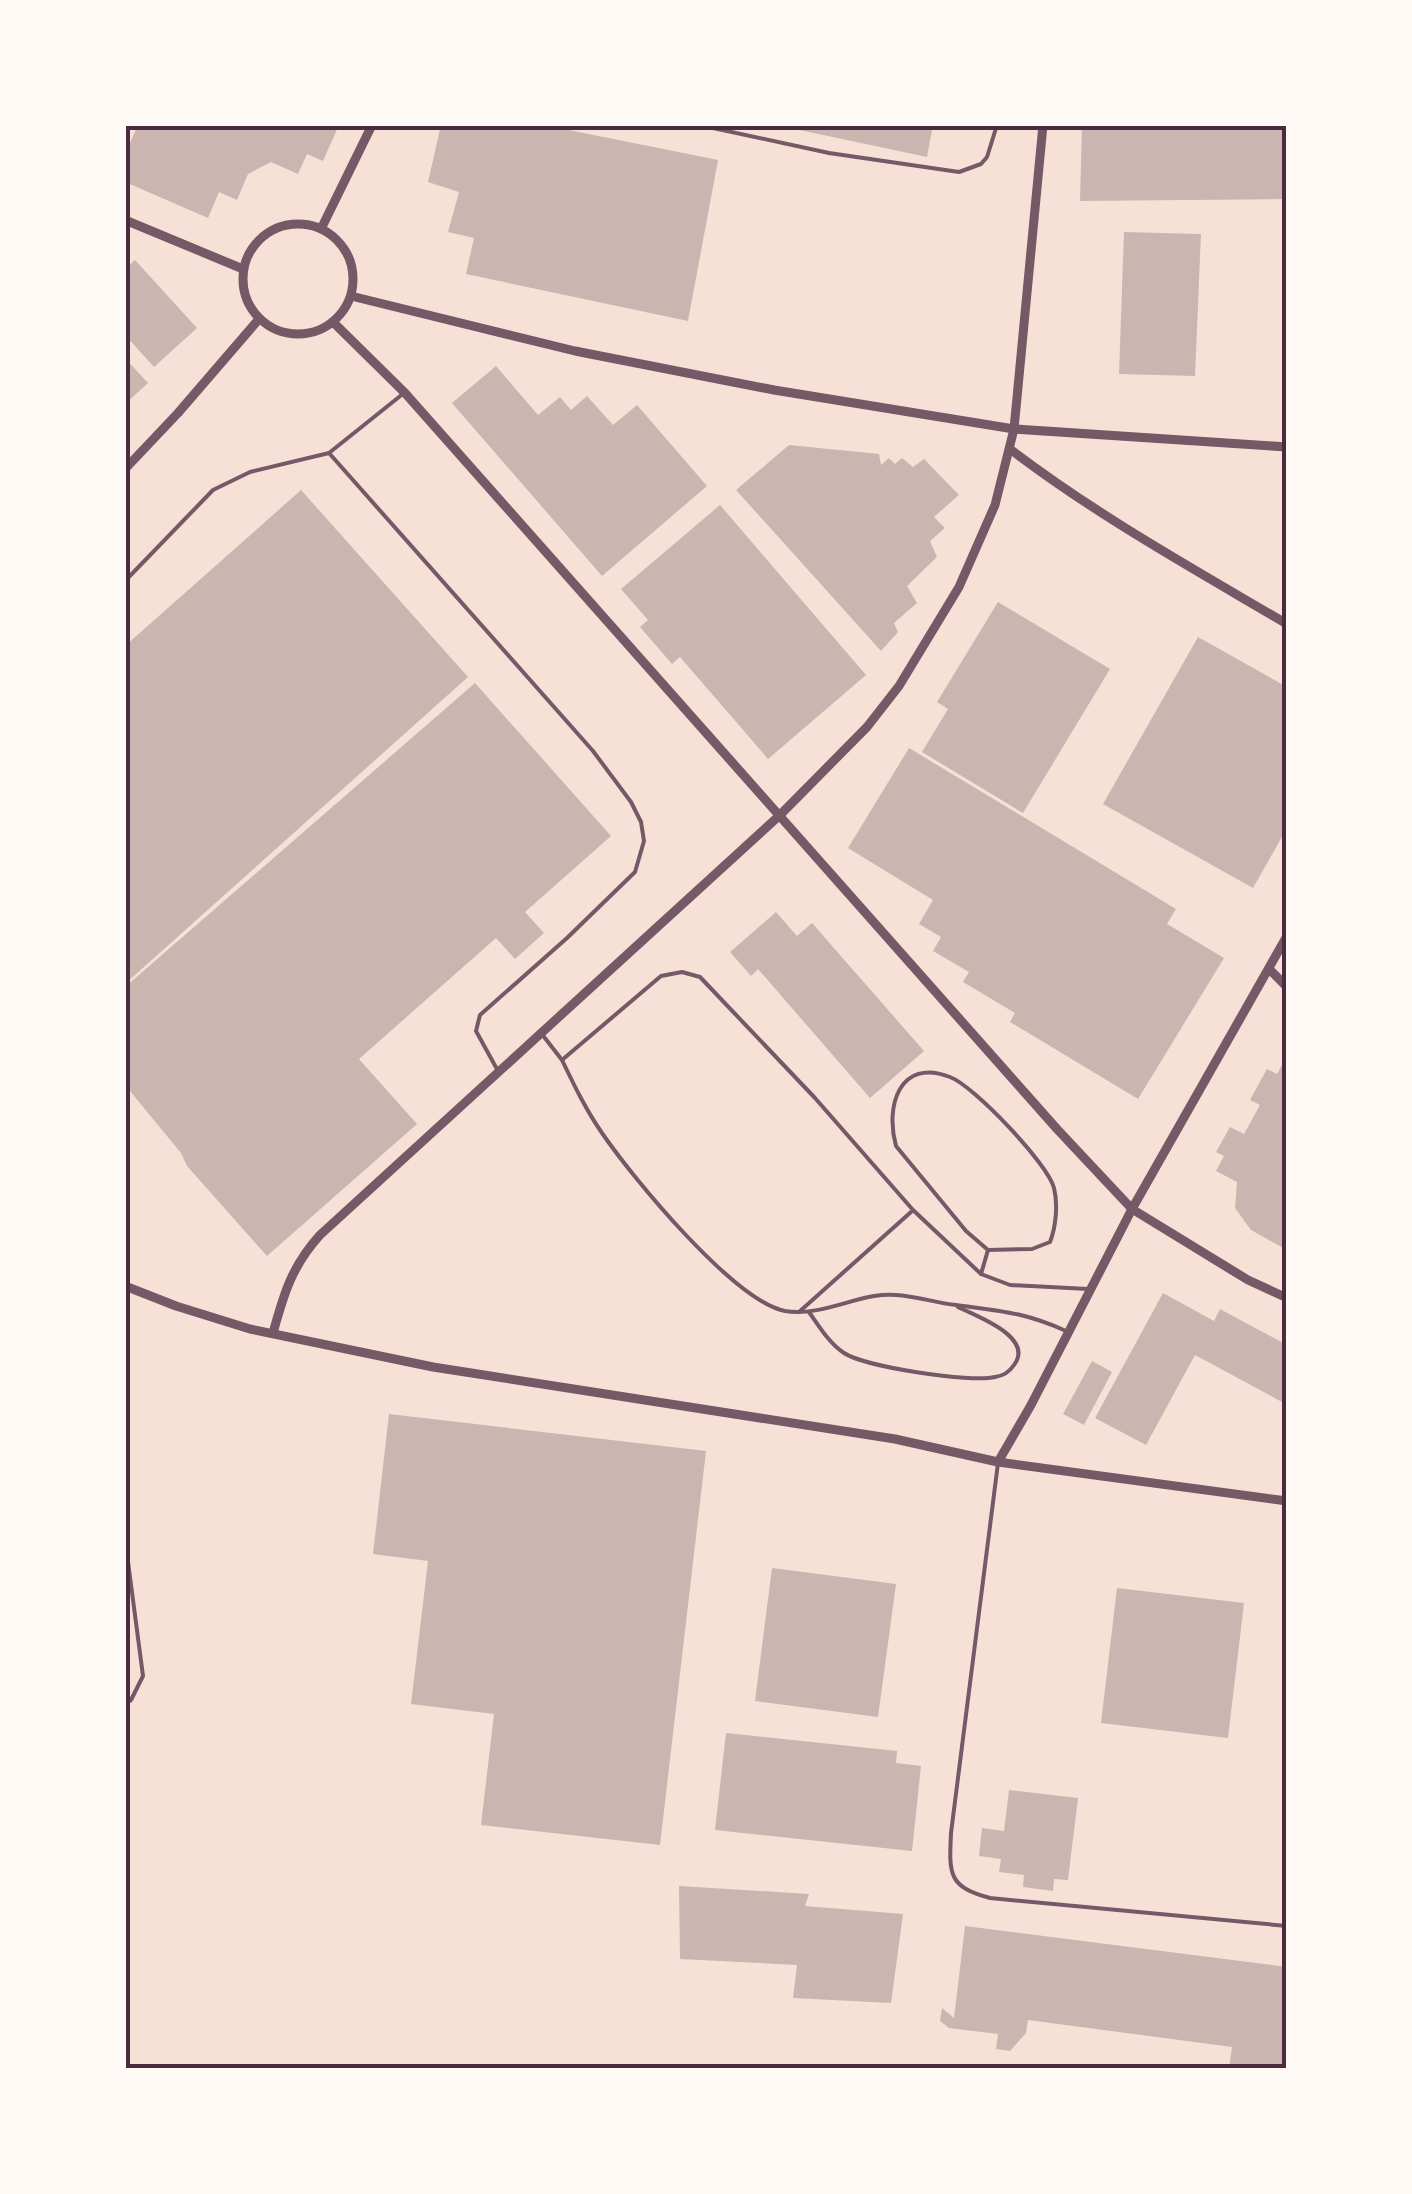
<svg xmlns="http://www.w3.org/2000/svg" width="1412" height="2194" viewBox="0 0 1412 2194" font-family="'Noto Sans',sans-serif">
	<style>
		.building { fill: #ccb4b1 }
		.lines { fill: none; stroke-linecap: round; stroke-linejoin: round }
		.service { stroke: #755966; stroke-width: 4 }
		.minor { stroke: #755966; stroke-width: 9 }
		.neatline { fill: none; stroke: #4a2c40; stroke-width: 4 }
	</style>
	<rect width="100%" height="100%" fill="#f7e1d7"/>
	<g class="building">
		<polygon points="138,125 339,125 323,161 307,154 298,174 271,162 248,174 237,200 219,192 208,218 125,182 125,154"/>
		<polygon points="441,125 544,125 718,160 688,321 466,274 474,238 448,232 459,192 428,182"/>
		<polygon points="776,125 933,125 927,157"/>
		<polygon points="1082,125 1287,125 1287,199 1080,201"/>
		<polygon points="1124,232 1201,234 1195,376 1119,374"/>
		<polygon points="135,260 197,328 154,367 125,335 125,269"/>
		<polygon points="125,358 148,383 125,404"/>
		<polygon points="496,366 538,415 560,397 571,410 587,396 613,425 637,405 707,486 602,576 452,403"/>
		<polygon points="789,445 879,454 881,465 889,458 895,464 902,458 913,467 924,459 959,495 934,517 945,528 930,541 937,557 907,586 917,603 894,623 898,632 881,651 736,490"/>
		<polygon points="301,490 468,677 125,984 125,646"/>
		<polygon points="720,505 866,675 768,759 680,657 672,664 640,627 648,620 621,589"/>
		<polygon points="998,602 1110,669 1023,813 922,752 948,709 937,702"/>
		<polygon points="1198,637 1287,687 1287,828 1253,888 1103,804"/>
		<polygon points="475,683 611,836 525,912 544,933 515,959 496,938 359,1059 417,1124 267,1256 187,1166 181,1153 125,1085 125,987"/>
		<polygon points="909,748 1176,909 1167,924 1224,958 1138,1099 1010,1022 1015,1013 963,982 969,972 933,951 941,937 919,924 933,900 848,848"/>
		<polygon points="776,912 797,936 812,923 924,1051 870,1098 758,969 751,976 730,952"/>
		<polygon points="1283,1063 1287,1066 1287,1250 1251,1230 1235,1208 1237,1182 1216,1171 1224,1156 1216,1152 1230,1127 1244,1134 1260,1105 1250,1100 1267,1069 1277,1074"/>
		<polygon points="1163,1293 1214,1321 1220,1309 1287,1345 1284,1403 1195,1355 1146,1445 1095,1418"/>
		<polygon points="1092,1361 1112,1372 1084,1425 1063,1414"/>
		<polygon points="389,1414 706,1451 660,1845 481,1825 494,1714 411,1704 428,1561 373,1554"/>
		<polygon points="772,1568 896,1584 878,1717 755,1701"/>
		<polygon points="1117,1588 1244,1603 1228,1738 1101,1723"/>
		<polygon points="726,1733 897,1751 896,1763 921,1766 912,1851 715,1830"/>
		<polygon points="1009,1790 1078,1798 1068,1880 1054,1879 1053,1891 1023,1887 1024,1875 999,1872 1001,1859 979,1856 982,1828 1004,1831"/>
		<polygon points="679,1886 809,1894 805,1906 903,1914 891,2003 793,1998 797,1965 680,1959"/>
		<polygon points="965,1926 1287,1967 1287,2069 1229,2069 1232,2047 1028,2020 1026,2033 1010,2051 996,2049 998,2034 949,2028 940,2021 942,2008 954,2018"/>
	</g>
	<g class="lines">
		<g class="service">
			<polyline points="699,125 829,153 959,172 981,164 987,157 997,125"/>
			<polyline points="329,453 593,751 631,802 641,822 644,841 635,872 567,938 480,1015 476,1031 498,1071"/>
			<polyline points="125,581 213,490 250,472 329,453 404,393"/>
			<polyline points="541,1033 562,1060 661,976 682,972 700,977 815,1098 913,1210 981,1274 1010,1285 1088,1289"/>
			<path d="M562,1060C574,1085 586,1110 602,1133C632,1177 734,1301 785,1311C815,1316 845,1301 874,1296C904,1291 928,1302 956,1305C1000,1311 1024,1312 1066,1331"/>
			<path d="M981,1274L988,1250L1032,1249L1050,1242C1056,1227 1058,1204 1054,1188C1048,1164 974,1086 950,1077C899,1057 885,1107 896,1146L966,1231L988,1250"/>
			<polyline points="799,1312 911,1212"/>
			<path d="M809,1312C819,1326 829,1343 844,1353C865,1367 971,1383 995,1377C1003,1376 1010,1371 1014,1365C1035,1337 976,1316 958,1307"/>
			<path d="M998,1463L951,1833C949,1874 948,1887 990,1898L1287,1926"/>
			<polyline points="125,1539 143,1676 131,1700 125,1704"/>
		</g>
		<g class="minor">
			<polyline points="125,220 243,269"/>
			<circle cx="298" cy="279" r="55"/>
			<polyline points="321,229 372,125"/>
			<polyline points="351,296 575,351 774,390 1014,429 1287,447"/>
			<polyline points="333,322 405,393 1057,1129 1132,1209 1248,1280 1287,1298"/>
			<path d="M1010,449C1098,516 1192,568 1287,624"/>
			<polyline points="125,469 178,413 259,319"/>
			<polyline points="1270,970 1287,987"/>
			<polyline points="125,1286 176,1306 250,1329 433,1367 895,1439 998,1462 1287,1501"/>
			<path d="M273,1333C284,1293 292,1266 320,1235L780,815L867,727L899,686L959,587L995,505L1014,429L1043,125"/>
			<polyline points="998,1462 1031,1405 1132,1209 1287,936"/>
		</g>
	</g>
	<rect width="1412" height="2194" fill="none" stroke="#fffaf5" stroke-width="255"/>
	<rect x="128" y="128" width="1156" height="1938" class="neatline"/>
</svg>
